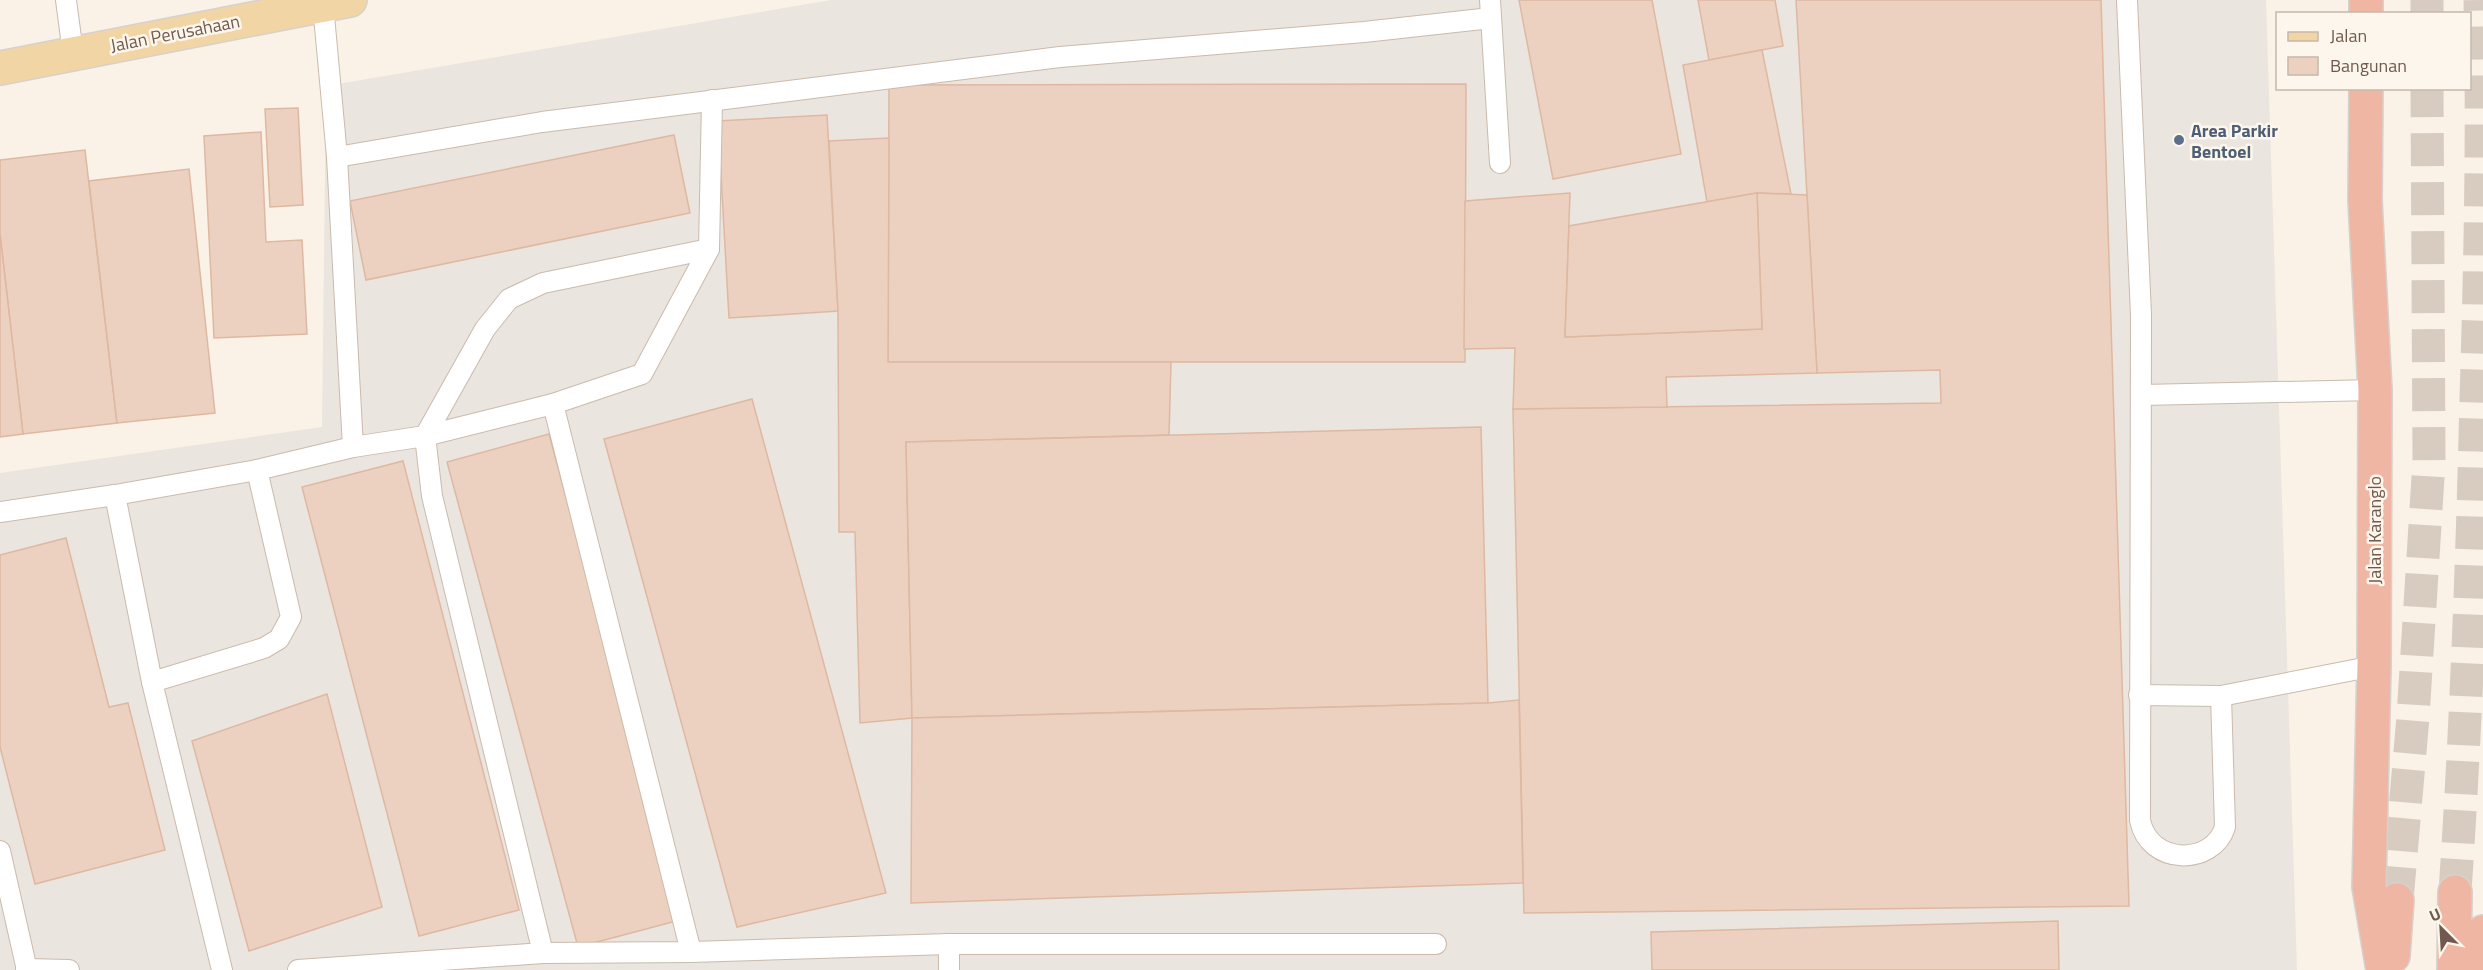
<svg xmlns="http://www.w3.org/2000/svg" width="2483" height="970" viewBox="0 0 2483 970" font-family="'Titillium Web',sans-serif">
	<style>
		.industrial { fill: #eae5df }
		.building { fill: #edd1c0; stroke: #deb8a2; stroke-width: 1.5 }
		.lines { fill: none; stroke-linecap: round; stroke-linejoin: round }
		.highway-tunnel { stroke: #d8ccc0; stroke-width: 33; stroke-dasharray: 33 16; stroke-linecap: butt }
		.lane-casing { stroke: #cbbaad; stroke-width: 22 }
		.primary-casing { stroke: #d7d1cd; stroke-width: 36 }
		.highway-casing { stroke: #d7d1cd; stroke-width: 36 }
		.lane { stroke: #fff; stroke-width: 20 }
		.primary { stroke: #f2d5a5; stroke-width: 33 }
		.highway { stroke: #eeb6a3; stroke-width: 33 }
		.service-dot { fill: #5c6f8a; stroke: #fdf6ec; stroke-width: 2 }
		.labels { text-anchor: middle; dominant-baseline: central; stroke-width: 5; stroke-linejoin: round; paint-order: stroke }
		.street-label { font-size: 18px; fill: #715a4d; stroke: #fdf6ec }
		.service-label { font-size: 18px; font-weight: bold; fill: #4e5e75; stroke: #fdf6ec; text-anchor: start }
	</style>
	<rect width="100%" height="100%" fill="#faf2e6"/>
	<polygon class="industrial" points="831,0 2266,0 2297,970 0,970 0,473 322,427 326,86"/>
	<g class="building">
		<polygon points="1519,0 1652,0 1681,154 1553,179"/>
		<polygon points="1698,0 1775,0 1783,46 1709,60"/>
		<polygon points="1796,0 2101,0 2129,906 1524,913 1513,409 1941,403 1940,370 1817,373"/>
		<polygon points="1762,50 1791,194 1757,193 1707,202 1683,65"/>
		<polygon points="1466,84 1465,362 888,362 889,85"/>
		<polygon points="298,108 303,205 270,207 265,109"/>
		<polygon points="827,115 838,311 729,318 718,121"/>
		<polygon points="261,132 266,242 302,240 307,334 214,338 204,136"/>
		<polygon points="674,135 690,213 366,280 350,201"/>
		<polygon points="889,138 888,362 1171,362 1169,435 906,442 912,718 860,723 855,532 839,532 838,311 829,141"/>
		<polygon points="85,150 117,423 23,434 0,234 0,160"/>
		<polygon points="189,169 215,413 117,423 89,181"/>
		<polygon points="1570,193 1565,337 1762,329 1757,193 1807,195 1817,373 1666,377 1667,407 1513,409 1515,348 1464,349 1465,201"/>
		<polygon points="1757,193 1762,329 1565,337 1569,226"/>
		<polygon points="0,234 23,434 0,437"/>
		<polygon points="752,399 886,893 737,927 604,439"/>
		<polygon points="1481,427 1488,703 912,718 906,442"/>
		<polygon points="549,434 680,920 578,947 447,462"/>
		<polygon points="403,461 519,910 419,936 302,487"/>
		<polygon points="66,538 109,707 128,703 165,850 35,884 0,747 0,555"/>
		<polygon points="327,694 382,907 249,951 192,741"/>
		<polygon points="1519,700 1523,883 911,903 912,718 1488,703"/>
		<polygon points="2058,921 2059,970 1652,970 1651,932"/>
	</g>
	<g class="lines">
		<g class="highway-tunnel">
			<polyline points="2427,0 2427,14"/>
			<path d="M2455,892C2466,728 2472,563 2476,399C2480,266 2483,133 2480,0"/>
			<polyline points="2397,900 2413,717 2429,461 2427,88"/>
		</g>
		<g class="lane-casing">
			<g id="lane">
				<polyline points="66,0 73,53"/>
				<polyline points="1490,0 1500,163"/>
				<path d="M2127,0L2141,315L2140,820C2149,866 2213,866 2225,827L2221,696"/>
				<polyline points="323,5 337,157 353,447"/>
				<polyline points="337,157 542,122 1060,57 1364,32 1491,18"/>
				<polyline points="2142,395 2375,390"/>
				<polyline points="553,404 691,952"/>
				<polyline points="115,495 152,682 222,970"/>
				<polyline points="0,512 115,495 257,470 353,447 425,436 553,404 642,374 709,249 712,100"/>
				<polyline points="152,682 264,648 279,639 291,617 257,470"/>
				<polyline points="2139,695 2221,696 2374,666"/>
				<polyline points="0,851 27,970"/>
				<polyline points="543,953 432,496 425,436 485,329 509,299 543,283 709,249"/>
				<polyline points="26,969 69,970"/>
				<polyline points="298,970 543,953 691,952 949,944 1436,944"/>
				<polyline points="949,970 949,944"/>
			</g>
		</g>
		<g class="primary-casing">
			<polyline id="primary" points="0,68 350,0"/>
		</g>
		<g class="highway-casing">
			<g id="highway">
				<polyline points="2366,14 2366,0"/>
				<polyline points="2366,88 2365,200 2375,390 2374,666 2369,887 2383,970"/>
				<polyline points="2393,956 2397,900"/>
				<polyline points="2454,970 2455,892"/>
				<polyline points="2469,970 2483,932"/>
			</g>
		</g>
		<use href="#lane" class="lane"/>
		<use href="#primary" class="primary"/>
		<use href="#highway" class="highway"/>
	</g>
	<circle class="service-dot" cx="2179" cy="140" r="6"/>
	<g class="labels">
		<g class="street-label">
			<text transform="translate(175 33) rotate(-11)">Jalan Perusahaan</text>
			<text transform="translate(2374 530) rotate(-90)">Jalan Karanglo</text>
		</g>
		<g class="service-label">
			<text x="2191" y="130">Area Parkir<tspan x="2191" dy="21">Bentoel</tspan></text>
		</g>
	</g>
	<rect x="2276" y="12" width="195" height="78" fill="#fdf6ec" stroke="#c5b8ac" stroke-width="1.5"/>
	<rect x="2288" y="32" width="30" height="9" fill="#f2d5a5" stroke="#c5b8ac" stroke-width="1.5"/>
	<text x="2330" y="42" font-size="18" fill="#715a4d">Jalan</text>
	<rect x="2288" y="57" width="30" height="18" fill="#edd1c0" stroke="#c5b8ac" stroke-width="1.5"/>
	<text x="2330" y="72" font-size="18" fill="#715a4d">Bangunan</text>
	<g transform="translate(2441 928) rotate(336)" stroke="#fdf6ec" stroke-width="4.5" paint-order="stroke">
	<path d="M0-4.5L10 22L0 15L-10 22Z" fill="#715a4d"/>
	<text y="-9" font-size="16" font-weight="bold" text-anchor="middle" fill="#715a4d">U</text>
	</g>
</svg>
